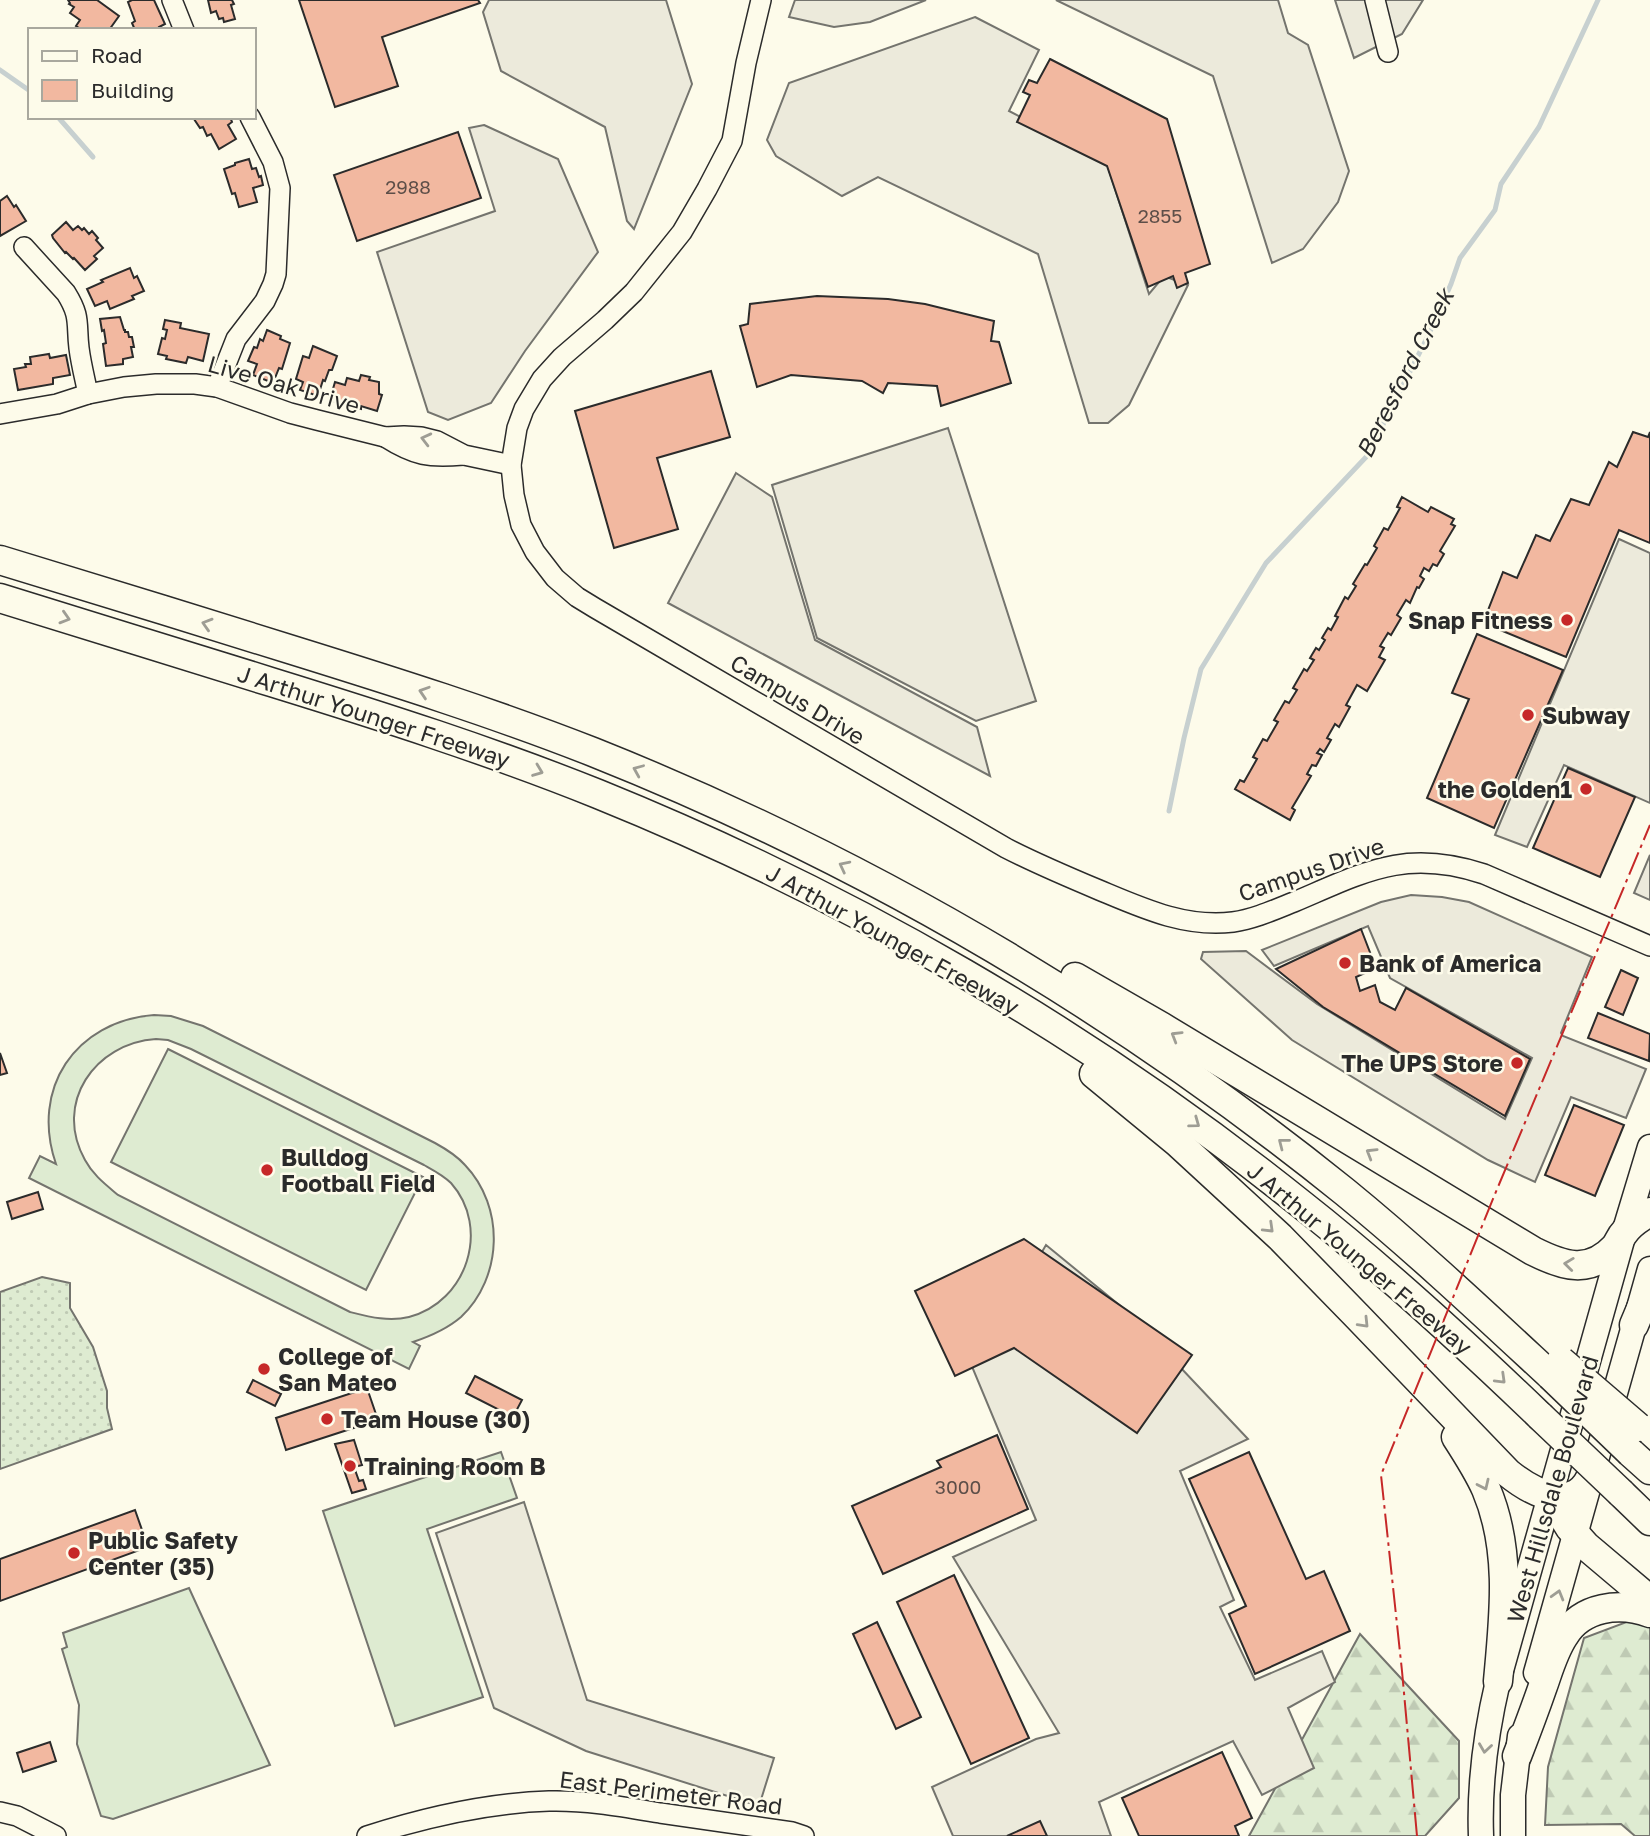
<svg xmlns="http://www.w3.org/2000/svg" width="1650" height="1836" viewBox="0 0 1650 1836" font-family="'Golos Text',sans-serif">
	<style>
		.grass { fill: url(#grass-dots); stroke: #74746e; stroke-width: 2 }
		.forest { fill: url(#forest-firs); stroke: #74746e; stroke-width: 2 }
		.pitch { fill: #deebd1; stroke: #74746e; stroke-width: 2; fill-rule: evenodd }
		.parking { fill: #eceadb; stroke: #74746e; stroke-width: 2 }
		.lines { fill: none; stroke-linecap: round; stroke-linejoin: round }
		.stream { stroke: #c7d0d0; stroke-width: 5 }
		.building { fill: #f2b8a0; stroke: #2b2b2b; stroke-width: 2 }
		.minor-casing { stroke: #2b2b2b; stroke-width: 22 }
		.major-casing { stroke: #2b2b2b; stroke-width: 27 }
		.highway-casing { stroke: #2b2b2b; stroke-width: 31 }
		.minor { stroke: #fdfbea; stroke-width: 19 }
		.major { stroke: #fdfbea; stroke-width: 24 }
		.highway { stroke: #fdfbea; stroke-width: 28 }
		.highway-bridge-casing { stroke: #2b2b2b; stroke-width: 31; stroke-linecap: butt }
		.highway-bridge { stroke: #fdfbea; stroke-width: 28 }
		.power { stroke: #c62828; stroke-width: 2; stroke-dasharray: 24 5 3.5 5; stroke-linecap: butt }
		.oneway { stroke: #9e9d94 }
		.poi-dot { fill: #c62828; stroke: #fdfbea; stroke-width: 2.5 }
		.labels { text-anchor: middle; dominant-baseline: central; stroke-width: 5; stroke-linejoin: round; paint-order: stroke }
		.number-label { font-size: 19px; fill: #5d4e48 }
		.street-label { font-size: 23px; fill: #2b2b2b; stroke: #fdfbea }
		.poi-label { font-size: 23px; font-weight: bold; fill: #2b2b2b; stroke: #fdfbea; text-anchor: start }
		.water-label { font-size: 24px; font-style: italic; fill: #2b2b2b; stroke: #fdfbea }
	</style>
	<defs>
		<pattern id="grass-dots" width="8" height="8" patternUnits="userSpaceOnUse" patternTransform="scale(1.75)"><rect width="8" height="8" fill="#deebd1"/><path d="M2 2h.1M6 6h.1" fill="none" stroke="#bfcab4" stroke-width="1.8" stroke-linecap="round"/></pattern>
		<pattern id="forest-firs" width="22" height="20" patternUnits="userSpaceOnUse" patternTransform="scale(1.75)"><rect width="22" height="20" fill="#deebd1"/><path d="M5 1l3.5 6h-7zM16 11l3.5 6h-7z" fill="#bfcab4"/></pattern>
	</defs>
	<rect width="100%" height="100%" fill="#fdfbea"/>
	<polygon class="grass" points="42,1277 70,1283 70,1308 93,1347 107,1391 107,1408 112,1429 0,1469 0,1292"/>
	<g class="forest">
		<polygon points="1637,1618 1650,1627 1650,1836 1635,1836 1621,1824 1545,1825 1548,1767 1584,1638"/>
		<polygon points="1360,1634 1459,1741 1459,1798 1425,1836 1249,1836"/>
	</g>
	<g class="pitch">
		<path d="M154,1015L171,1016L203,1026L435,1143C446,1149 457,1156 465,1165C505,1207 503,1277 461,1317C447,1329 431,1336 413,1342L420,1346L409,1369L29,1178L40,1156L56,1164C30,1089 75,1021 154,1015ZM156,1039L168,1040L191,1049L424,1165C433,1170 443,1175 451,1183C491,1228 467,1302 409,1317C389,1322 370,1317 350,1312L118,1195C105,1184 93,1175 85,1160C53,1103 95,1043 156,1039Z"/>
		<polygon points="168,1049 423,1177 366,1290 111,1162"/>
		<polygon points="501,1452 517,1498 427,1529 483,1697 395,1726 323,1511"/>
		<polygon points="189,1588 270,1765 113,1819 101,1816 77,1744 79,1705 62,1649 67,1647 63,1633"/>
	</g>
	<g class="parking">
		<polygon points="489,0 666,0 692,84 634,229 627,221 605,127 501,71 483,12"/>
		<polygon points="795,0 926,0 870,22 834,27 789,17"/>
		<polygon points="1056,0 1278,0 1288,33 1308,45 1349,171 1338,202 1303,249 1272,263 1213,76"/>
		<polygon points="1335,0 1423,0 1402,34 1354,58"/>
		<polygon points="975,17 1039,50 1009,111 1106,161 1149,294 1164,276 1188,285 1129,405 1108,423 1089,423 1038,254 878,177 842,196 776,156 767,140 789,83"/>
		<polygon points="484,125 558,159 598,252 525,351 491,403 448,420 428,412 377,252 495,211 469,128"/>
		<polygon points="948,428 1036,701 976,721 817,638 772,485"/>
		<polygon points="736,473 772,497 815,640 977,727 990,776 668,603"/>
		<polygon points="1619,539 1650,553 1650,803 1564,765 1527,847 1495,835"/>
		<polygon points="1650,855 1650,900 1634,893"/>
		<polygon points="1411,895 1442,897 1469,902 1592,957 1561,1033 1563,1036 1646,1069 1626,1118 1571,1097 1535,1182 1488,1160 1292,1040 1201,959 1203,952 1246,951 1317,1004 1505,1119 1532,1058 1390,978 1368,926 1274,966 1262,950 1381,902"/>
		<polygon points="1046,1245 1129,1313 1248,1439 1180,1471 1234,1600 1220,1607 1255,1680 1322,1651 1335,1682 1288,1708 1314,1768 1262,1795 1233,1741 1099,1802 1111,1836 953,1836 932,1787 1036,1739 1059,1733 953,1557 1036,1520 968,1357 998,1327"/>
		<polygon points="524,1502 587,1700 774,1758 759,1806 586,1751 494,1708 436,1533"/>
	</g>
	<g class="lines">
		<g class="stream">
			<polyline points="0,70 30,91"/>
			<polyline points="58,117 93,157"/>
			<polyline points="1169,811 1184,738 1201,669 1266,563 1367,456 1428,336 1451,284 1460,258 1495,210 1501,184 1539,127 1598,0"/>
		</g>
	</g>
	<g class="building">
		<polygon points="97,0 119,16 109,30 82,30 76,26 80,20 70,13 74,7 69,4 70,3 68,0"/>
		<polygon points="132,0 154,0 165,24 159,27 160,30 135,30 132,23 135,21 128,2"/>
		<polygon points="208,0 232,0 234,4 231,5 235,19 224,22 223,18 219,19 216,11 211,13"/>
		<polygon points="299,0 478,0 480,3 382,37 398,86 335,107"/>
		<polygon points="1050,59 1167,119 1210,264 1185,273 1188,283 1177,288 1173,276 1148,287 1107,166 1017,122 1030,95 1023,92 1029,80 1037,83"/>
		<polygon points="197,117 230,117 232,122 228,125 236,139 219,149 211,134 207,136 203,127 200,128 194,119"/>
		<polygon points="458,132 481,198 357,241 334,175"/>
		<polygon points="249,159 252,169 256,168 259,177 261,176 263,185 253,188 257,202 239,207 235,193 232,194 224,169 235,165 235,163"/>
		<polygon points="7,196 14,207 16,205 26,221 0,236 0,201"/>
		<polygon points="66,222 73,230 78,226 82,230 84,228 89,234 92,231 98,238 96,240 103,248 94,256 97,259 85,270 74,258 73,259 66,252 65,253 53,238 52,235"/>
		<polygon points="130,268 134,278 137,276 144,291 132,296 134,299 110,309 107,301 95,306 87,289 103,282 101,280"/>
		<polygon points="817,296 888,299 925,304 994,321 991,341 999,342 1011,383 941,406 937,386 888,383 883,393 862,381 791,375 757,387 740,326 748,324 750,304"/>
		<polygon points="120,317 124,330 125,330 125,332 128,332 129,337 132,337 134,347 131,347 133,357 123,359 123,364 106,366 103,344 106,343 104,330 102,331 100,319"/>
		<polygon points="165,320 181,323 180,328 209,334 203,361 188,357 186,363 166,359 167,356 158,354 162,338 165,339 167,330 163,329"/>
		<polygon points="267,330 281,336 280,339 290,343 282,369 279,368 273,383 253,375 257,364 248,361 254,347 257,348 260,339 263,341"/>
		<polygon points="313,346 337,356 332,370 329,370 325,381 323,380 318,396 300,390 303,382 296,379 303,356 309,358"/>
		<polygon points="49,354 50,358 66,355 70,375 53,378 53,384 18,390 14,369 26,367 25,364 31,364 30,357"/>
		<polygon points="711,371 730,437 657,458 678,529 614,548 575,411"/>
		<polygon points="361,375 370,377 369,380 379,382 379,394 382,395 377,411 361,406 361,409 333,401 333,400 330,399 335,382 345,385 347,378 359,381"/>
		<polygon points="1633,432 1648,437 1650,432 1650,543 1619,530 1566,657 1483,623 1503,572 1517,578 1536,535 1550,541 1571,499 1589,505 1609,462 1617,467"/>
		<polygon points="1402,497 1428,512 1431,507 1454,519 1451,524 1455,526 1440,551 1444,554 1437,566 1433,564 1429,571 1424,568 1420,576 1424,579 1419,588 1417,587 1410,603 1406,600 1397,615 1401,618 1391,635 1388,633 1380,646 1384,648 1379,657 1385,660 1367,691 1357,685 1346,705 1350,707 1339,727 1335,724 1327,738 1331,740 1324,752 1320,749 1317,753 1322,755 1316,766 1312,765 1307,774 1311,776 1292,808 1295,810 1290,820 1235,789 1240,780 1244,782 1257,759 1253,757 1263,739 1267,741 1278,722 1274,720 1285,701 1289,703 1297,690 1293,688 1304,669 1307,671 1314,660 1310,658 1316,648 1319,650 1325,640 1322,638 1328,628 1331,630 1338,617 1335,616 1345,597 1348,599 1356,586 1353,584 1365,564 1367,565 1377,548 1374,546 1384,528 1388,530 1400,508 1397,507"/>
		<polygon points="1477,634 1563,670 1494,828 1427,798 1469,699 1452,693"/>
		<polygon points="1568,768 1635,797 1600,877 1533,848"/>
		<polygon points="1361,929 1376,968 1356,977 1360,991 1375,985 1380,1002 1395,1010 1406,988 1530,1059 1505,1116 1323,1007 1276,969"/>
		<polygon points="1621,970 1638,978 1623,1015 1605,1007"/>
		<polygon points="1598,1013 1650,1034 1649,1061 1588,1038"/>
		<polygon points="0,1053 7,1073 0,1075"/>
		<polygon points="1574,1105 1624,1125 1595,1196 1545,1175"/>
		<polygon points="38,1192 43,1209 12,1219 7,1202"/>
		<polygon points="1024,1239 1192,1355 1137,1433 1014,1348 955,1376 915,1291"/>
		<polygon points="475,1376 522,1400 513,1417 466,1393"/>
		<polygon points="253,1380 281,1394 275,1406 247,1392"/>
		<polygon points="367,1388 378,1420 286,1450 276,1418"/>
		<polygon points="997,1435 1028,1509 883,1574 852,1506 941,1467 937,1461"/>
		<polygon points="354,1440 362,1465 354,1467 359,1481 363,1480 366,1489 352,1493 335,1444"/>
		<polygon points="1249,1452 1306,1579 1324,1571 1350,1631 1255,1674 1229,1614 1246,1606 1189,1479"/>
		<polygon points="135,1510 148,1547 0,1601 0,1559"/>
		<polygon points="954,1575 1029,1738 971,1764 897,1602"/>
		<polygon points="877,1622 921,1717 896,1729 853,1634"/>
		<polygon points="50,1742 56,1761 23,1772 17,1753"/>
		<polygon points="1222,1752 1252,1818 1235,1826 1239,1836 1139,1836 1122,1798"/>
		<polygon points="1040,1821 1047,1836 1007,1836"/>
	</g>
	<g class="lines">
		<g class="minor-casing">
			<g id="minor">
				<polyline points="172,0 184,30"/>
				<path d="M761,0L746,63L732,141L707,189L682,232L634,292L605,320L562,357L542,379L524,409L517,428L511,465L514,495L521,525L535,552L555,578L577,597L595,608L1006,848C1037,864 1068,877 1099,890C1142,908 1185,928 1233,922C1254,919 1274,910 1294,902C1365,872 1405,848 1484,874L1650,946"/>
				<polyline points="1375,0 1388,52"/>
				<path d="M24,247L66,293C81,317 76,323 79,348C81,364 85,379 88,394"/>
				<polyline points="217,387 236,339 265,301 273,284 276,274 280,188 273,162 250,117"/>
				<polyline points="0,414 57,404 88,394 124,387 156,384 195,384 217,387 290,413 317,420 385,437 404,436 421,437 437,441 464,455 511,465"/>
				<path d="M385,437C415,456 429,458 463,455"/>
				<polyline points="0,1812 17,1816 56,1836"/>
				<path d="M367,1836C426,1817 487,1803 549,1801C587,1800 624,1807 660,1813C704,1819 748,1826 792,1832L804,1836"/>
			</g>
		</g>
		<g class="major-casing">
			<g id="major">
				<polyline points="1536,1673 1650,1269"/>
				<path d="M1481,1836C1479,1783 1486,1732 1498,1681L1624,1233L1650,1147"/>
				<polyline points="1513,1836 1513,1795 1520,1736"/>
			</g>
		</g>
		<g class="highway-casing">
			<g id="highway">
				<path d="M0,560C96,589 193,619 289,649C392,681 494,713 593,752C864,860 1118,1009 1345,1192C1416,1250 1483,1313 1551,1376"/>
				<path d="M0,598C90,626 181,654 271,682C381,716 491,751 598,794C850,896 1089,1034 1301,1204C1385,1270 1463,1342 1540,1416"/>
				<path d="M1075,977L1162,1027L1533,1251C1563,1266 1589,1275 1615,1247C1619,1242 1620,1237 1624,1233C1630,1224 1641,1217 1650,1212"/>
				<path d="M1094,1074L1178,1143L1280,1237L1357,1316L1508,1473C1534,1494 1578,1516 1593,1471"/>
				<polyline points="1634,1325 1642,1306 1650,1292"/>
				<path d="M1456,1437C1467,1454 1478,1471 1486,1489C1512,1550 1504,1616 1498,1681"/>
				<polyline points="1631,1453 1650,1470"/>
				<polyline points="1621,1493 1650,1521"/>
				<polyline points="1550,1496 1570,1528 1586,1546 1650,1600"/>
				<path d="M1517,1756C1526,1733 1535,1709 1543,1686C1549,1669 1554,1651 1564,1636C1582,1606 1620,1602 1650,1613"/>
			</g>
		</g>
		<use href="#minor" class="minor"/>
		<use href="#major" class="major"/>
		<use href="#highway" class="highway"/>
		<g class="highway-bridge-casing">
			<g id="highway-bridge">
				<polyline points="1561,1361 1638,1427"/>
				<polyline points="1551,1376 1631,1453"/>
				<polyline points="1540,1416 1621,1493"/>
			</g>
		</g>
		<use href="#highway-bridge" class="highway-bridge"/>
		<polyline class="power" points="1417,1836 1402,1671 1381,1475 1495,1194 1650,825"/>
	</g>
	<defs><path id="oneway-chevron" d="M-2-3.5L2.5 0L-2 3.5" fill="none" stroke-width="1.6" stroke-linecap="round" stroke-linejoin="round" transform="scale(1.75)"/></defs>
	<g class="oneway">
		<use href="#oneway-chevron" transform="translate(426 439) rotate(-166)"/>
		<use href="#oneway-chevron" transform="translate(65 618) rotate(17)"/>
		<use href="#oneway-chevron" transform="translate(207 624) rotate(-163)"/>
		<use href="#oneway-chevron" transform="translate(424 692) rotate(-162)"/>
		<use href="#oneway-chevron" transform="translate(638 770) rotate(-157)"/>
		<use href="#oneway-chevron" transform="translate(538 771) rotate(21)"/>
		<use href="#oneway-chevron" transform="translate(844 866) rotate(-153)"/>
		<use href="#oneway-chevron" transform="translate(1176 1036) rotate(-149)"/>
		<use href="#oneway-chevron" transform="translate(1195 1123) rotate(36)"/>
		<use href="#oneway-chevron" transform="translate(1283 1143) rotate(-142)"/>
		<use href="#oneway-chevron" transform="translate(1371 1153) rotate(-149)"/>
		<use href="#oneway-chevron" transform="translate(1269 1228) rotate(44)"/>
		<use href="#oneway-chevron" transform="translate(1569 1264) rotate(-173)"/>
		<use href="#oneway-chevron" transform="translate(1364 1323) rotate(46)"/>
		<use href="#oneway-chevron" transform="translate(1501 1379) rotate(44)"/>
		<use href="#oneway-chevron" transform="translate(1484 1485) rotate(65)"/>
		<use href="#oneway-chevron" transform="translate(1558 1595) rotate(-74)"/>
		<use href="#oneway-chevron" transform="translate(1485 1748) rotate(98)"/>
	</g>
	<g class="poi-dot">
		<circle cx="1567" cy="620" r="7"/>
		<circle cx="1528" cy="715" r="7"/>
		<circle cx="1586" cy="789" r="7"/>
		<circle cx="1345" cy="963" r="7"/>
		<circle cx="1517" cy="1063" r="7"/>
		<circle cx="267" cy="1170" r="7"/>
		<circle cx="264" cy="1369" r="7"/>
		<circle cx="327" cy="1419" r="7"/>
		<circle cx="350" cy="1466" r="7"/>
		<circle cx="74" cy="1553" r="7"/>
	</g>
	<g class="labels">
		<g class="number-label">
			<text x="408" y="186">2988</text>
			<text x="1160" y="215">2855</text>
			<text x="958" y="1486">3000</text>
		</g>
		<g class="street-label">
			<text transform="translate(284 384) rotate(16)">Live Oak Drive</text>
			<text transform="translate(798 699) rotate(31)">Campus Drive</text>
			<text transform="translate(374 716) rotate(18)">J Arthur Younger Freeway</text>
			<text transform="translate(1311 869) rotate(-19)">Campus Drive</text>
			<text transform="translate(893 939) rotate(29)">J Arthur Younger Freeway</text>
			<text transform="translate(1360 1258) rotate(40)">J Arthur Younger Freeway</text>
			<text transform="translate(1552 1489) rotate(-74)">West Hillsdale Boulevard</text>
			<text transform="translate(671 1792) rotate(7)">East Perimeter Road</text>
		</g>
		<g class="poi-label">
			<text x="1553" y="620" text-anchor="end">Snap Fitness</text>
			<text x="1542" y="715">Subway</text>
			<text x="1572" y="789" text-anchor="end">the Golden1</text>
			<text x="1359" y="963">Bank of America</text>
			<text x="1503" y="1063" text-anchor="end">The UPS Store</text>
			<text x="281" y="1157">Bulldog<tspan x="281" dy="26">Football Field</tspan></text>
			<text x="278" y="1356">College of<tspan x="278" dy="26">San Mateo</tspan></text>
			<text x="341" y="1419">Team House (30)</text>
			<text x="364" y="1466">Training Room B</text>
			<text x="88" y="1540">Public Safety<tspan x="88" dy="26">Center (35)</tspan></text>
		</g>
		<g class="water-label">
			<text transform="translate(1404 373) rotate(-63)">Beresford Creek</text>
		</g>
	</g>
	<rect x="28" y="28" width="228" height="91" fill="#fdfbea" stroke="#a9a89e" stroke-width="2"/>
	<rect x="42" y="51" width="35" height="10" fill="#fdfbea" stroke="#a9a89e" stroke-width="2"/>
	<text x="91" y="63" font-size="21" fill="#2b2b2b">Road</text>
	<rect x="42" y="80" width="35" height="21" fill="#f2b8a0" stroke="#a9a89e" stroke-width="2"/>
	<text x="91" y="98" font-size="21" fill="#2b2b2b">Building</text>
</svg>
